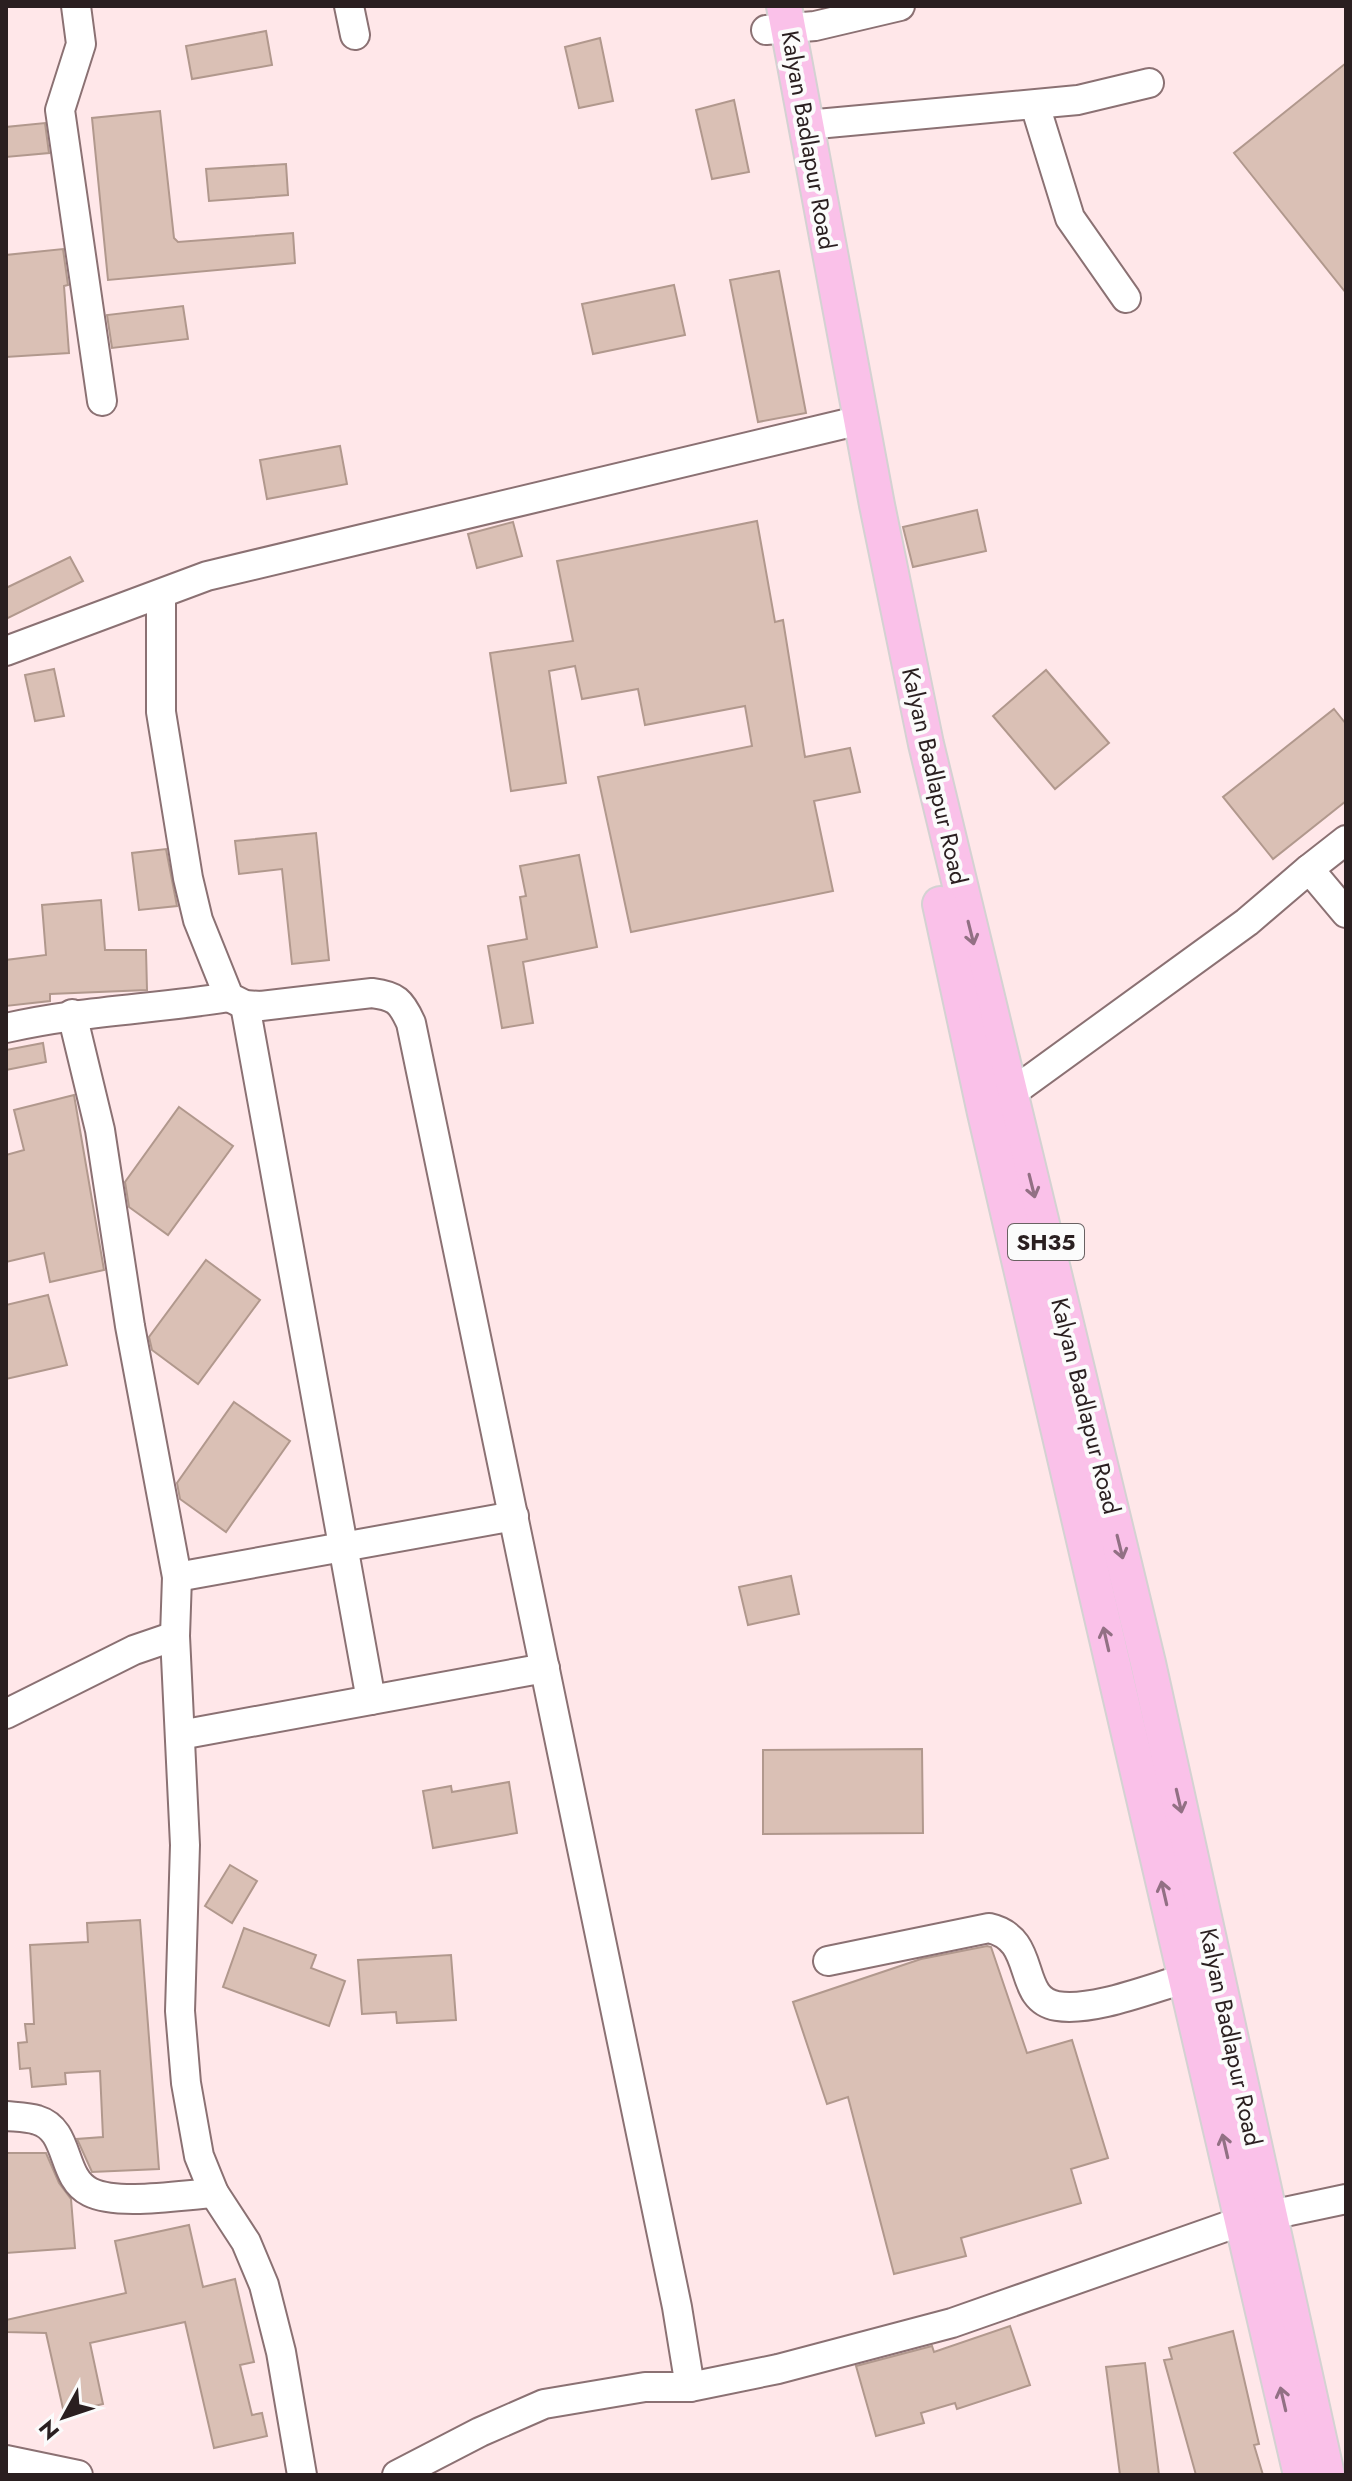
<svg xmlns="http://www.w3.org/2000/svg" width="1352" height="2481" viewBox="0 0 1352 2481" font-family="Jost,sans-serif">
	<style>
		.building { fill: #dac0b5; stroke: #b1988d; stroke-width: 2 }
		.lines { fill: none; stroke-linecap: round; stroke-linejoin: round }
		.minor-casing { stroke: #8b7173; stroke-width: 32 }
		.major-casing { stroke: #d4d2d2; stroke-width: 38 }
		.minor { stroke: #fff; stroke-width: 28 }
		.major { stroke: #fac1e9; stroke-width: 34 }
		.oneway { stroke: #927084 }
		.labels { text-anchor: middle; dominant-baseline: central; stroke-width: 8; stroke-linejoin: round; paint-order: stroke }
		.shield { fill: #fbfbfb; stroke: #696162; stroke-width: 2 }
		.shield-label { font-size: 22px; font-weight: bold; fill: #2a1f20 }
		.street-label { font-size: 24px; fill: #2a1f20; stroke: #fbfbfb }
	</style>
	<rect width="100%" height="100%" fill="#ffe7e9"/>
	<g class="building">
		<polygon points="266,31 272,65 192,79 186,46"/>
		<polygon points="600,38 613,101 579,108 565,47"/>
		<polygon points="1346,63 1346,293 1234,153"/>
		<polygon points="734,100 749,172 712,179 696,110"/>
		<polygon points="160,111 174,238 178,242 293,233 295,263 108,280 92,118"/>
		<polygon points="45,123 49,153 6,157 6,127"/>
		<polygon points="286,164 288,195 209,201 206,169"/>
		<polygon points="63,249 68,285 64,286 69,353 6,357 6,255"/>
		<polygon points="779,271 806,413 758,422 730,280"/>
		<polygon points="674,285 685,335 593,354 582,304"/>
		<polygon points="183,306 188,339 112,348 107,315"/>
		<polygon points="340,446 347,484 267,499 260,460"/>
		<polygon points="977,510 986,551 913,567 903,527"/>
		<polygon points="757,521 775,622 783,620 805,757 850,748 860,792 814,801 833,891 631,932 598,777 752,746 745,706 645,725 638,689 582,699 575,666 549,671 566,783 511,791 490,653 573,641 557,561"/>
		<polygon points="513,522 522,556 477,568 468,534"/>
		<polygon points="70,557 83,581 6,619 6,588"/>
		<polygon points="54,669 64,716 35,721 25,675"/>
		<polygon points="1046,670 1109,743 1055,789 993,716"/>
		<polygon points="1334,709 1346,724 1346,801 1273,859 1223,797"/>
		<polygon points="316,833 329,960 292,964 282,869 239,874 235,841"/>
		<polygon points="166,849 177,906 139,910 132,853"/>
		<polygon points="579,855 597,947 523,962 533,1023 502,1028 488,946 527,939 520,897 526,896 520,866"/>
		<polygon points="101,900 105,950 146,950 147,990 50,994 50,1001 6,1006 6,960 46,955 42,905"/>
		<polygon points="43,1043 46,1062 6,1070 6,1050"/>
		<polygon points="74,1095 104,1270 50,1282 44,1253 6,1262 6,1155 24,1150 14,1110"/>
		<polygon points="179,1107 233,1146 168,1235 129,1207 125,1182"/>
		<polygon points="206,1260 260,1300 198,1384 152,1350 149,1337"/>
		<polygon points="48,1295 67,1365 6,1379 6,1305"/>
		<polygon points="234,1402 290,1441 226,1532 180,1499 177,1483"/>
		<polygon points="791,1576 799,1614 748,1625 739,1587"/>
		<polygon points="922,1749 923,1833 763,1834 763,1750"/>
		<polygon points="509,1782 517,1833 433,1848 423,1791 451,1786 452,1792"/>
		<polygon points="230,1865 257,1881 232,1923 205,1906"/>
		<polygon points="140,1920 159,2169 92,2172 77,2139 103,2137 100,2071 65,2073 66,2084 32,2087 30,2068 20,2069 18,2043 27,2042 25,2024 34,2024 30,1945 88,1942 87,1923"/>
		<polygon points="244,1928 316,1955 311,1968 345,1981 329,2026 223,1987"/>
		<polygon points="987,1946 991,1947 1027,2053 1072,2040 1108,2158 1071,2169 1081,2203 961,2238 966,2256 894,2274 848,2097 827,2104 793,2002 921,1959"/>
		<polygon points="451,1955 456,2020 397,2023 396,2012 362,2014 358,1960"/>
		<polygon points="6,2153 46,2153 59,2183 71,2199 75,2248 6,2253"/>
		<polygon points="189,2225 203,2287 235,2279 254,2362 240,2365 252,2415 262,2413 267,2436 214,2448 185,2322 90,2343 103,2404 64,2413 46,2333 6,2332 6,2320 126,2293 115,2241"/>
		<polygon points="1010,2326 1030,2385 957,2409 955,2403 921,2413 924,2423 876,2436 856,2366 932,2346 934,2352"/>
		<polygon points="1233,2331 1259,2444 1254,2445 1263,2475 1196,2475 1164,2360 1172,2359 1169,2348"/>
		<polygon points="1145,2363 1159,2475 1120,2475 1106,2367"/>
	</g>
	<g class="lines">
		<g class="minor-casing">
			<g id="minor">
				<polyline points="76,6 81,44 60,110 102,401"/>
				<polyline points="349,6 355,35"/>
				<polyline points="766,30 815,26 900,6"/>
				<polyline points="1035,105 1070,218 1126,298"/>
				<polyline points="806,125 1078,100 1149,83"/>
				<path d="M161,595V712L188,878L198,920L229,997L245,1005L261,1006L372,993C396,996 401,1001 411,1023L677,2307L690,2387"/>
				<polyline points="6,651 207,576 861,420"/>
				<polyline points="1309,869 1346,840"/>
				<polyline points="245,1005 371,1700"/>
				<polyline points="72,1014 100,1130 130,1326 177,1577 175,1636 185,1845 180,2011 186,2083 199,2156 214,2193 246,2242 264,2285 281,2352 302,2475"/>
				<path d="M6,1028C80,1011 155,1009 229,997"/>
				<polyline points="995,1105 1247,922 1309,869 1346,913"/>
				<polyline points="177,1577 514,1516"/>
				<polyline points="6,1714 134,1650 175,1636"/>
				<polyline points="180,1735 545,1668"/>
				<path d="M828,1961L989,1928C1039,1939 1015,1999 1057,2006C1092,2012 1149,1989 1184,1979"/>
				<path d="M6,2116C16,2117 28,2117 37,2120C71,2130 60,2177 90,2192C118,2206 181,2195 214,2193"/>
				<polyline points="6,2460 78,2475"/>
				<polyline points="397,2475 480,2432 544,2404 645,2387 690,2387 778,2369 952,2323 1242,2221 1346,2199"/>
			</g>
		</g>
		<g class="major-casing">
			<g id="major">
				<polyline points="784,6 877,505 926,744 1148,1663 1327,2475"/>
				<polyline points="940,904 985,1113 1301,2475"/>
			</g>
		</g>
		<use href="#minor" class="minor"/>
		<use href="#major" class="major"/>
	</g>
	<defs><path id="oneway-shaft" d="M-6 0H5M1.5-3L5.5 0L1.5 3" fill="none" stroke-width="1.6" stroke-linecap="round" stroke-linejoin="round" transform="scale(2)"/></defs>
	<g class="oneway">
		<use href="#oneway-shaft" transform="translate(971 933) rotate(76)"/>
		<use href="#oneway-shaft" transform="translate(1032 1186) rotate(76)"/>
		<use href="#oneway-shaft" transform="translate(1120 1547) rotate(76)"/>
		<use href="#oneway-shaft" transform="translate(1106 1639) rotate(-103)"/>
		<use href="#oneway-shaft" transform="translate(1179 1801) rotate(77)"/>
		<use href="#oneway-shaft" transform="translate(1164 1893) rotate(-103)"/>
		<use href="#oneway-shaft" transform="translate(1225 2146) rotate(-103)"/>
		<use href="#oneway-shaft" transform="translate(1283 2399) rotate(-103)"/>
	</g>
	<g class="labels">
		<rect class="shield" x="1008" y="1224" width="76" height="36" rx="6"/>
		<g class="shield-label">
			<text x="1046" y="1242">SH35</text>
		</g>
		<g class="street-label">
			<text transform="translate(809 140) rotate(80)">Kalyan Badlapur Road</text>
			<text transform="translate(935 776) rotate(77)">Kalyan Badlapur Road</text>
			<text transform="translate(1086 1406) rotate(76)">Kalyan Badlapur Road</text>
			<text transform="translate(1231 2037) rotate(78)">Kalyan Badlapur Road</text>
		</g>
	</g>
	<rect width="1352" height="2481" fill="none" stroke="#2a1f20" stroke-width="16"/>
	<g transform="translate(64 2417) rotate(230)" stroke="#fbfbfb" stroke-width="6" paint-order="stroke">
	<path d="M0-6L14 30L0 20L-14 30Z" fill="#2a1f20"/>
	<text y="-12" font-size="22" font-weight="bold" text-anchor="middle" fill="#2a1f20">N</text>
	</g>
</svg>
